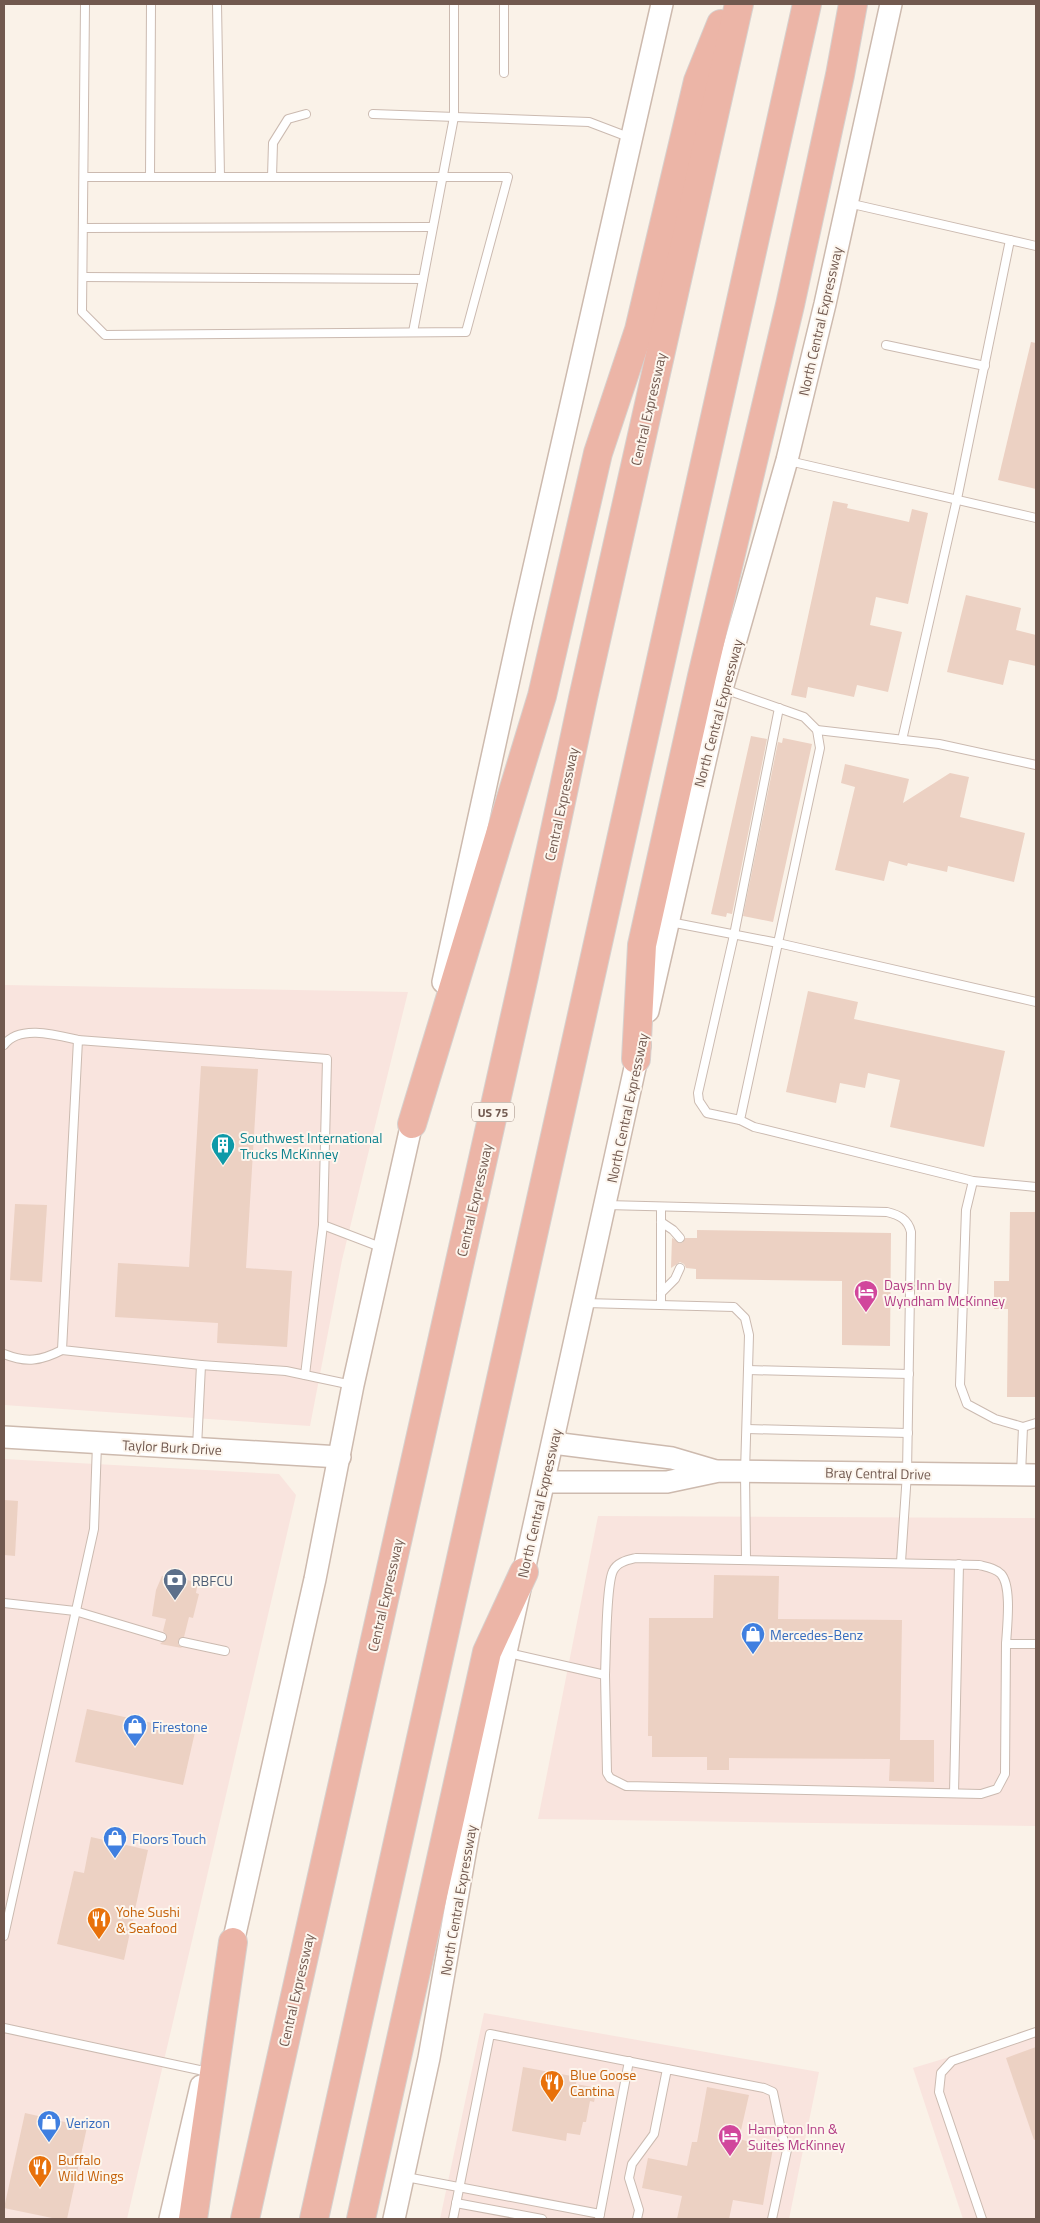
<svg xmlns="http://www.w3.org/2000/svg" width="1040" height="2223" viewBox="0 0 1040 2223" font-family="'Titillium Web',sans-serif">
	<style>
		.commercial { fill: #f9e4de }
		.building { fill: #ecd1c3 }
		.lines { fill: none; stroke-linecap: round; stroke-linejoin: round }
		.lane-casing { stroke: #cbbab0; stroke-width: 10 }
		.secondary-casing { stroke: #cdbaae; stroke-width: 24 }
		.highway-casing { stroke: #d7d1ce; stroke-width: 30 }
		.lane { stroke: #fff; stroke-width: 8 }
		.secondary { stroke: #fff; stroke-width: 21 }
		.highway { stroke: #ecb5a7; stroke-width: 28 }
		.labels { text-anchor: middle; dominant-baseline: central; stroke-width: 4; stroke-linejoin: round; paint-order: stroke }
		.shield { fill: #fdf6ee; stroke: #9b887f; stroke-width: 1 }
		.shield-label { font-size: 12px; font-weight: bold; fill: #71594f }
		.street-label { font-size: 14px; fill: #71594f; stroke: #fdf6ee }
		.culture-label { font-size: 14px; fill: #0d838f; stroke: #fdf6ee; text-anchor: start }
		.hotel-label { font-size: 14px; fill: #b23c85; stroke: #fdf6ee; text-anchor: start }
		.service-label { font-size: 14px; fill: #4e5e75; stroke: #fdf6ee; text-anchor: start }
		.shop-label { font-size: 14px; fill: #366cbe; stroke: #fdf6ee; text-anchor: start }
		.food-label { font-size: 14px; fill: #c56008; stroke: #fdf6ee; text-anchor: start }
	</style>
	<rect width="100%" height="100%" fill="#faf2e8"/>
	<g class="commercial">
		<polygon points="4,985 408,992 342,1260 310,1426 4,1405"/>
		<polygon points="4,1459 279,1474 296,1495 127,2219 4,2219"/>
		<polygon points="598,1516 1036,1518 1036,1826 538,1819"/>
		<polygon points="484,2013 819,2072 789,2219 440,2219"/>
		<polygon points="1036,2031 1036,2219 963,2219 913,2068"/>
	</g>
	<g class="building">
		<polygon points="1031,342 1036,343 1036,489 998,480"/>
		<polygon points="833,501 848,504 847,508 909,522 912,509 928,513 908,604 876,597 870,625 902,632 888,692 857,685 854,697 808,687 806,698 791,695"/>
		<polygon points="966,595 1021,608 1016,630 1036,635 1036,666 1009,660 1003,685 947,672"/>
		<polygon points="751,736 767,739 732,914 727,913 726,917 711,914"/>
		<polygon points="783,738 812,744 773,922 743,916 778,742 782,743"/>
		<polygon points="845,764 909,779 903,803 950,773 969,777 960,817 1025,833 1014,882 948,866 947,872 908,863 907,866 889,861 884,881 835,870 855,787 841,783"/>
		<polygon points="808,991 858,1002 854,1019 1005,1051 984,1147 890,1127 900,1080 868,1073 865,1088 840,1083 836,1103 786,1092"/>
		<polygon points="201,1066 258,1069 246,1268 292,1271 287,1347 217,1343 218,1323 115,1317 118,1263 189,1267"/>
		<polygon points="15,1204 47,1205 42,1282 10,1280"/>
		<polygon points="1010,1212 1036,1212 1036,1397 1007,1397 1008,1309 994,1309 994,1281 1009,1281"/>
		<polygon points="697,1230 891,1233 890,1346 842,1345 842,1281 696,1279 696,1269 686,1268 684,1264 680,1262 671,1268 672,1238 682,1243 685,1238 697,1238"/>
		<polygon points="4,1500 18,1501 15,1556 4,1555"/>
		<polygon points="714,1575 779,1576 778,1619 902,1620 900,1740 934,1740 934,1782 889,1781 890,1759 729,1758 729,1770 707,1770 707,1757 652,1757 652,1736 648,1736 649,1618 713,1618"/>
		<polygon points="162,1576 198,1582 196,1593 199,1594 193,1618 189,1617 184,1637 178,1640 178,1644 182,1648 160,1644 167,1638 166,1634 163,1631 166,1619 152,1616 156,1590"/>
		<polygon points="87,1709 195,1732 183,1785 75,1762"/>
		<polygon points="91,1837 148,1850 124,1960 57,1944 74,1871 84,1873"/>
		<polygon points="1036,2047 1036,2139 1034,2140 1006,2058"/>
		<polygon points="523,2067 577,2077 576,2084 597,2088 594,2102 590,2101 586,2122 583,2122 580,2135 567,2133 566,2141 512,2131"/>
		<polygon points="707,2087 749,2095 739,2139 773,2148 763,2205 733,2200 729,2219 677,2219 682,2196 642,2188 648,2158 687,2166 692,2142 697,2142"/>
		<polygon points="25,2113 87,2127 67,2219 57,2219 4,2208"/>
	</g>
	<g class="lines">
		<g class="lane-casing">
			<g id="lane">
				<polyline points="217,4 220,177"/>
				<polyline points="504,4 504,73"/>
				<polyline points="373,114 589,122 631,138"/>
				<polyline points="85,177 508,177 466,332 105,335 82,312 85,4"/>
				<polyline points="150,177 151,4"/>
				<polyline points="272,177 273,143 288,119 306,114"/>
				<polyline points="848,203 1036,246"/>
				<polyline points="84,228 432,227"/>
				<polyline points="83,277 423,279"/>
				<polyline points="413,332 454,117 454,4"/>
				<polyline points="886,345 985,366"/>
				<polyline points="789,461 1036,518"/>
				<polyline points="724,689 804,717 817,730 820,748 778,943 1036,1002"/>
				<polyline points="817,730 939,744 1036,765"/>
				<polyline points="902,740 957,499 1010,240"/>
				<polyline points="670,922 778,943 740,1120 754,1127 973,1181 1036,1187"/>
				<path d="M4,1045C19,1024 57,1035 78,1040"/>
				<polyline points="740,1120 707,1113 699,1101 698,1093 734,935 779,708"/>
				<polyline points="973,1181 966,1210 960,1385 967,1404 995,1419 1023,1427 1021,1474"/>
				<path d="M606,1205L887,1212C899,1215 908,1219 911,1232L907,1473L901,1562"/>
				<polyline points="661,1222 673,1230 680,1238"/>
				<polyline points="661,1293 675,1279 680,1268"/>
				<polyline points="585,1303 734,1307 745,1318 749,1335 745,1472 746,1559"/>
				<polyline points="661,1305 661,1207"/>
				<path d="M4,1354C26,1363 41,1361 62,1350"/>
				<polyline points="201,1365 286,1371 352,1385"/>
				<polyline points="748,1370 909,1374"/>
				<polyline points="305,1375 323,1225"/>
				<polyline points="1023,1427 1036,1423"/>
				<polyline points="747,1429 908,1433"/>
				<polyline points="197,1447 201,1365 62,1350 78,1040 327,1059 323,1225 383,1248"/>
				<polyline points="4,1603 75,1611 162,1637"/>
				<polyline points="183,1642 225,1651"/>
				<path d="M508,1653L605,1675C606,1655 606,1585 613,1571C617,1562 628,1560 636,1558L979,1565C987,1567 995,1568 1001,1574C1012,1586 1007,1627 1006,1644H1036"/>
				<polyline points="605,1675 607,1773 610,1778 626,1786 981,1794 997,1789 1005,1774 1006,1644"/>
				<polyline points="954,1793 959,1564"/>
				<polyline points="4,1936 94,1529 97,1444"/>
				<polyline points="4,2028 204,2071"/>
				<polyline points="406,2177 600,2214"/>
				<polyline points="456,2203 542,2219"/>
				<polyline points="453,2219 490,2034 667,2069"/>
				<polyline points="599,2219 629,2061"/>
				<polyline points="637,2219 639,2210 629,2178 632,2164 654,2134 667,2069 764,2088 773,2092 782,2135 787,2150 772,2219"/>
				<polyline points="982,2219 939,2092 941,2073 952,2061 1036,2032"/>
			</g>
		</g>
		<g class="secondary-casing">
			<g id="secondary">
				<polyline points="443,982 522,620 662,4"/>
				<polyline points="648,1011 720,696 787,460 825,304 891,4"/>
				<polyline points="4,1437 340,1457"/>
				<polyline points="553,1443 672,1458 716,1471"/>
				<polyline points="544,1482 667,1482 719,1471 1036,1475"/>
				<polyline points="230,1956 315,1579 353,1385 415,1109"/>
				<polyline points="170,2219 201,2086"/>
				<polyline points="394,2219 429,2058 469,1831 506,1652 640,1045"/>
			</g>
		</g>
		<g class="highway-casing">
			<g id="highway">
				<polyline points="636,1059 642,945 702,676 790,305 840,75 853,4"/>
				<polyline points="412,1124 542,696 598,453 639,330 698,81 721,24"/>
				<polyline points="193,2219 233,1942"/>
				<polyline points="245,2219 524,976 583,698 739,4"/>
				<polyline points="314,2219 807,4"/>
				<polyline points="361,2219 487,1652 524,1572"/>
			</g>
		</g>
		<use href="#lane" class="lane"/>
		<use href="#secondary" class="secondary"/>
		<use href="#highway" class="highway"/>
	</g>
	<defs>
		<g id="building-pin" transform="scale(1.25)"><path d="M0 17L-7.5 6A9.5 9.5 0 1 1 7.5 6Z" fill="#0f9aa8" stroke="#fdf6ee"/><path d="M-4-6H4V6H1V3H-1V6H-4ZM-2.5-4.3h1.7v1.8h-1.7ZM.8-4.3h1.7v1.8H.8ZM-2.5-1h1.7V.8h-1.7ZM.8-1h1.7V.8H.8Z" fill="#fff"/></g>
		<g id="hotel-pin" transform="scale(1.25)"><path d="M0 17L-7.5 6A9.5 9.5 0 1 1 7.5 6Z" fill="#d1479c" stroke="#fdf6ee"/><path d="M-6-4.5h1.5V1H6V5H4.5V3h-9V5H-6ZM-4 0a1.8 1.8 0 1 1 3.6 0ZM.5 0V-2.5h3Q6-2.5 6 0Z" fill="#fff"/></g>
		<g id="bank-pin" transform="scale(1.25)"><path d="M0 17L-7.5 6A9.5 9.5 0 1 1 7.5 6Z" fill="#5c6f8a" stroke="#fdf6ee"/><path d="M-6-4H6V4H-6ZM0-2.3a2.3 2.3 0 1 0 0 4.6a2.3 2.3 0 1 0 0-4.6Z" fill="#fff"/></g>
		<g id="shop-pin" transform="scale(1.25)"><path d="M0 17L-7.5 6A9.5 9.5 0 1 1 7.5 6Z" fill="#3f7fe0" stroke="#fdf6ee"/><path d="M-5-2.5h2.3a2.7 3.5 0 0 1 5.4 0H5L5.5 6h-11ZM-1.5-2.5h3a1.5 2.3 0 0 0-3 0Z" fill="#fff"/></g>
		<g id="restaurant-pin" transform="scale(1.25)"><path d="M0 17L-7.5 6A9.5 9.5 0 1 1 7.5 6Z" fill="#e8710a" stroke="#fdf6ee"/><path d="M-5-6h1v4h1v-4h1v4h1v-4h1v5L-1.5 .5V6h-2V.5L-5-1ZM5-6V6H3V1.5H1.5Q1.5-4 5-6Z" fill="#fff"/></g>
	</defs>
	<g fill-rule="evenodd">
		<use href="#building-pin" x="223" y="1145"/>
		<use href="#hotel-pin" x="866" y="1292"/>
		<use href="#bank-pin" x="175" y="1580"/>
		<use href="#shop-pin" x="753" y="1634"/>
		<use href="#shop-pin" x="135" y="1726"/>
		<use href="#shop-pin" x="115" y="1838"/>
		<use href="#restaurant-pin" x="99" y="1919"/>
		<use href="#restaurant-pin" x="552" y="2082"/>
		<use href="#shop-pin" x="49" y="2122"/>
		<use href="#hotel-pin" x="730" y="2136"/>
		<use href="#restaurant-pin" x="40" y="2167"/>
	</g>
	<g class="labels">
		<rect class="shield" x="472" y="1102.5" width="42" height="19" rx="4"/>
		<g class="shield-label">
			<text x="493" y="1112">US 75</text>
		</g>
		<g class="street-label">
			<text transform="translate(820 321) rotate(-77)">North Central Expressway</text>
			<text transform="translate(648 409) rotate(-77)">Central Expressway</text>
			<text transform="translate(718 713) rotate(-75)">North Central Expressway</text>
			<text transform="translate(561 804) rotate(-78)">Central Expressway</text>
			<text transform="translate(627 1108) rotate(-78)">North Central Expressway</text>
			<text transform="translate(474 1200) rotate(-77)">Central Expressway</text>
			<text transform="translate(172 1447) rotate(3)">Taylor Burk Drive</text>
			<text transform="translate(878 1473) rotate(1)">Bray Central Drive</text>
			<text transform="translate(539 1503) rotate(-77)">North Central Expressway</text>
			<text transform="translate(385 1595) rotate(-77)">Central Expressway</text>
			<text transform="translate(458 1900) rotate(-80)">North Central Expressway</text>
			<text transform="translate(296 1990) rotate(-77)">Central Expressway</text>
		</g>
		<g class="culture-label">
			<text x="240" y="1137">Southwest International<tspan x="240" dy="16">Trucks McKinney</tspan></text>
		</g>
		<g class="hotel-label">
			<text x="884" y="1284">Days Inn by<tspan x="884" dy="16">Wyndham McKinney</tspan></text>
			<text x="748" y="2128">Hampton Inn &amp;<tspan x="748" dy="16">Suites McKinney</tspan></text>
		</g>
		<g class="service-label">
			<text x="192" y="1580">RBFCU</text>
		</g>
		<g class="shop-label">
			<text x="770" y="1634">Mercedes-Benz</text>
			<text x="152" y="1726">Firestone</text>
			<text x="132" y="1838">Floors Touch</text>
			<text x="66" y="2122">Verizon</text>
		</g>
		<g class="food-label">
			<text x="116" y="1911">Yohe Sushi<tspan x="116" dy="16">&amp; Seafood</tspan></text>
			<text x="570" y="2074">Blue Goose<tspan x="570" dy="16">Cantina</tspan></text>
			<text x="58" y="2159">Buffalo<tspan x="58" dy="16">Wild Wings</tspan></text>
		</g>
	</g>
	<rect width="1040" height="2223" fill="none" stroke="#71594f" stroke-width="10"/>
</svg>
